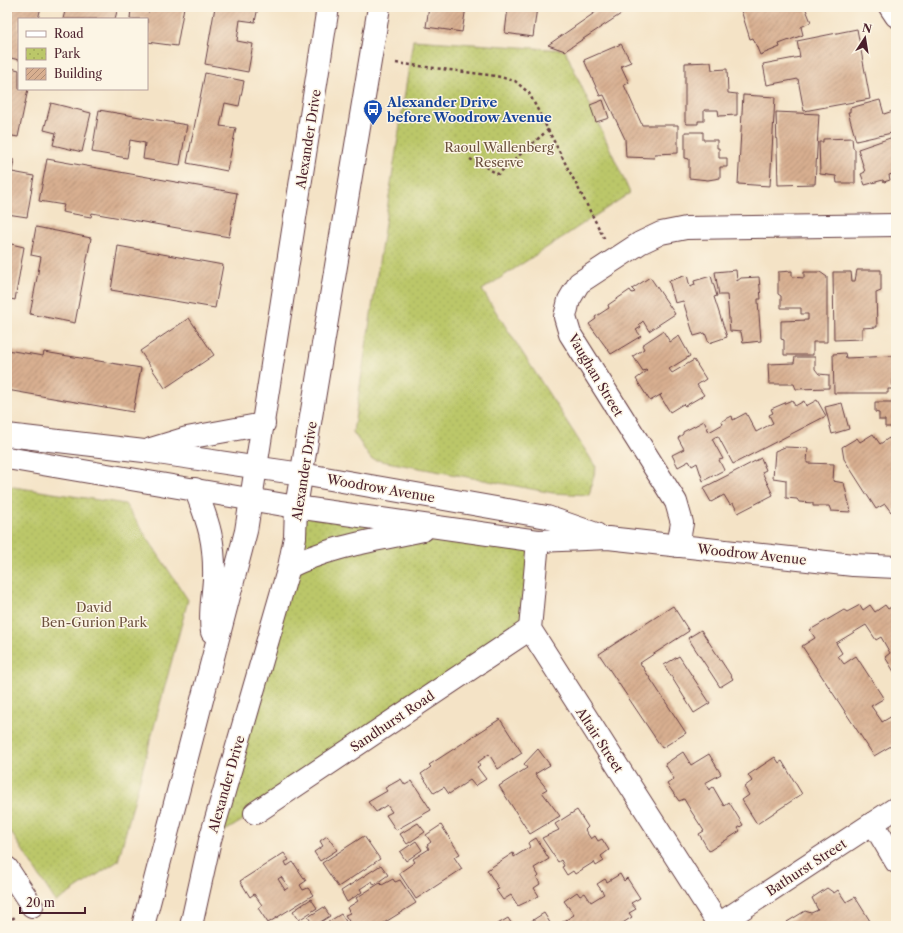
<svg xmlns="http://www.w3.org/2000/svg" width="903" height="933" viewBox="0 0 903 933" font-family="'Libre Caslon Text',serif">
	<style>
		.park { fill: url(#park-dots); stroke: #82734a }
		.building { fill: url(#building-hatch); fill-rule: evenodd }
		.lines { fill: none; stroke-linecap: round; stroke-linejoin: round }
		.minor-casing { stroke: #643c42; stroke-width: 24 }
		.major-casing { stroke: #643c42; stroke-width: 24 }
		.path { stroke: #643c42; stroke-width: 2.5; stroke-dasharray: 3 3; stroke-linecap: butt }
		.minor { stroke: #fff; stroke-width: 22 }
		.major { stroke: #fff; stroke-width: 22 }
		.labels { text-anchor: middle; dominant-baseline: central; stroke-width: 3; stroke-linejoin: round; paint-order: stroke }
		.transit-label { font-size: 13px; font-weight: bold; fill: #164399; stroke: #fcf5e5; text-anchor: start }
		.street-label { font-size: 13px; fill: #4a1f2b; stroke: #fcf5e5 }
		.park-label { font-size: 13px; fill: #6c513e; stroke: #fcf5e5 }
	</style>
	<defs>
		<pattern id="park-dots" width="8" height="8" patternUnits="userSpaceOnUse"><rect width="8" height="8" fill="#bbc769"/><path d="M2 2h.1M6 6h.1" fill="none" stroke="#a2aa5b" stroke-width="1.8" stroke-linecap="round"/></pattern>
		<pattern id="building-hatch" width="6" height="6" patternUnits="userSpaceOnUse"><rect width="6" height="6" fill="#d8af90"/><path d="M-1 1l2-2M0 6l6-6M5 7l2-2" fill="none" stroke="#b18e76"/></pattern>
	</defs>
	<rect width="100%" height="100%" fill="#fcf5e5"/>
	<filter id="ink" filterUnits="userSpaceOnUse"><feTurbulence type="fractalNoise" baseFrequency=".025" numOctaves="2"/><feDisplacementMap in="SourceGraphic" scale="8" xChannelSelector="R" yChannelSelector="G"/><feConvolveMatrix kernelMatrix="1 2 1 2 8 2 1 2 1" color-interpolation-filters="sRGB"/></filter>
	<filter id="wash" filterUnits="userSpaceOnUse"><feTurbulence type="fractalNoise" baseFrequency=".012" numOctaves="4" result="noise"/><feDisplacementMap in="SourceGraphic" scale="16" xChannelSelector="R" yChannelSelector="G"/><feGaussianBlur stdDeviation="0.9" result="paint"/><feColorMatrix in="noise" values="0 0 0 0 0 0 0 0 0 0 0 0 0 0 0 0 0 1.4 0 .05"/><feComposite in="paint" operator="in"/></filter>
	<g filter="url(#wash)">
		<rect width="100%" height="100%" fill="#f4e3c6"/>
		<g class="park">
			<polygon points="413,40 565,50 630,193 482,290 596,467 589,495 553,493 371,459 353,432"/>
			<polygon points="7,486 125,504 188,600 118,861 56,902 7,826"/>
			<polygon points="296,507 538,541 530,629 255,813 210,840"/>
		</g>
		<g id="blocks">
			<g class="building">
				<polygon points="7,7 41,7 38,19 19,19 19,60 7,57"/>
				<polygon points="66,7 118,7 115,19 63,19"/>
				<polygon points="150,7 184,7 177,46 147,42 147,19 130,19 131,9 149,12"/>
				<polygon points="215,7 258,7 255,22 240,20 237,41 253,44 248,72 205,64"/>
				<polygon points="429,7 466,7 462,32 426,27"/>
				<polygon points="508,7 537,7 533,37 505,33"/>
				<polygon points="603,7 630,8 565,51 548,45"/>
				<polygon points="740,7 797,7 798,10 805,7 811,22 801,27 803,35 779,44 780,47 760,55 753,38 750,39"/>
				<polygon points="857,29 870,99 804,111 798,79 767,85 763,64 800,57 797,41"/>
				<polygon points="621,44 631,62 621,66 629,83 624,85 642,125 678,125 678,153 655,154 654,158 626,157 625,139 604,95 600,96 584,60"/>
				<polygon points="711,62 712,70 727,69 728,93 737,94 737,115 719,116 718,110 704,110 704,121 698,121 698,124 687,124 685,121 685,63"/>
				<polygon points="7,67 19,70 19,89 28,89 18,137 7,135"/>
				<polygon points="205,73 244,81 239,106 225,103 220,126 236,128 227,171 187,163"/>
				<polygon points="743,95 775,97 770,186 738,184"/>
				<polygon points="603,100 609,118 596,122 590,105"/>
				<polygon points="880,100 884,114 893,111 896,132 856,141 848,112 850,112 850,108"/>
				<polygon points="51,103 91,113 82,152 53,145 56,133 44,130"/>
				<polygon points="99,110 187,125 180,165 143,159 145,143 130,140 127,158 92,152"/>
				<polygon points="776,112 819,114 815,184 778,185"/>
				<polygon points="685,132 703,132 703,140 717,140 717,148 719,148 719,158 727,158 727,167 720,167 720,178 708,180 689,178 689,159 685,158"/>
				<polygon points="896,136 896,173 889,175 890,180 884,182 883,180 865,185 861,174 865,172 858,149"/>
				<polygon points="852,138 853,148 855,149 855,183 837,183 836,176 820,174 819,142 823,142 823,139"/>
				<polygon points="7,159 14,160 12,172 34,176 27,217 7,214"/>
				<polygon points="47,159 237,193 229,237 92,213 91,217 62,212 64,205 39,201"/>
				<polygon points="36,227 91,238 75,323 30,314 41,257 31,255"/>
				<polygon points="7,243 24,247 15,300 7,298"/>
				<polygon points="118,246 223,265 215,308 111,290"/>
				<polygon points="736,270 737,281 741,278 759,277 761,299 758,299 758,301 761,341 743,343 741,332 730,331 727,295 719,295 715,272"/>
				<polygon points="857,270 881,270 881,291 876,293 877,327 862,328 862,339 834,340 833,272 851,272 852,281 855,281"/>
				<polygon points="792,271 792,277 804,278 804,272 820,272 827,277 827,342 813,342 813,355 784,355 784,340 781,339 781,321 808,320 808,314 801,314 801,308 781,308 781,296 778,294 778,272"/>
				<polygon points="687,275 690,287 695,285 694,281 711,276 717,296 714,297 715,300 727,337 709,343 705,333 694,336 683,301 675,303 669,281"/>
				<polygon points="650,277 675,314 649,331 643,321 641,323 639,324 641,327 636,330 641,336 611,354 589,324 596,319 595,317 609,308 608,305 630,290 632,293 635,292 632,289"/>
				<polygon points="189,318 214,355 165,388 140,351"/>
				<polygon points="663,331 670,342 679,336 690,356 669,369 672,373 694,360 706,379 697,385 704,395 685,406 683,404 670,412 660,396 662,394 650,401 636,379 647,371 646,370 643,371 633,356 644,349 642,345"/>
				<polygon points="7,350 43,356 44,352 141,368 133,412 7,390"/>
				<polygon points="845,353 846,358 894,356 895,376 893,381 893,389 888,389 888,393 834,393 833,354"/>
				<polygon points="795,357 815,357 815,369 819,374 829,375 829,388 796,389 794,384 769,384 768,364 794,363"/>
				<polygon points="792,400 795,406 804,401 806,406 817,400 826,416 733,464 718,436 715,437 712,439 723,459 719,460 724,470 703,481 697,463 692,466 689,461 678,467 672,455 684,449 678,438 683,434 683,432 704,421 709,432 723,424 722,421 732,416 733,420 746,413 756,432 773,423 769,415 773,413 771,409"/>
				<polygon points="875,402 896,402 896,427 885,427 885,420 879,420 879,413 875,412"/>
				<polygon points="842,403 849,429 832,434 825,407"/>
				<polygon points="873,434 880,444 889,438 896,450 896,509 891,512 885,504 876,509 844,459 842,447 857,438 860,442"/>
				<polygon points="785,447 808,448 807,463 834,464 833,481 844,483 851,512 831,511 829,506 813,506 813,503 799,502 797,499 786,498 786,480 773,478 775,451"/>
				<polygon points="761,458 766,470 762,472 773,495 738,513 733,503 730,505 724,495 711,502 703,488"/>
				<polygon points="860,605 863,610 870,605 875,612 885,605 888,609 893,606 896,610 896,675 885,657 890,653 881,637 876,640 866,625 836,643 842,653 838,656 844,664 856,656 882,696 883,699 871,706 881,720 882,722 894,715 896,718 896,743 874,756 802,646 815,638 810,630 844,610 847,612"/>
				<polygon points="673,606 689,631 640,663 686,733 662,748 599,654"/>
				<polygon points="701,630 733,679 720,687 688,638"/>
				<polygon points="679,656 710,703 694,713 664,665"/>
				<polygon points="500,719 522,753 498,769 489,754 478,762 480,765 477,767 486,779 475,786 470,780 449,794 444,787 434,793 421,774 431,767 429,765"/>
				<polygon points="538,749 550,765 535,774 547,789 542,792 560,816 530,834 499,786 527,768 524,764"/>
				<polygon points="683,752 691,765 709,754 721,774 705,783 709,790 713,787 724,806 729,802 743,825 738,828 740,831 709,851 699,834 704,831 691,811 684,799 679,801 667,784 674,779 665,764"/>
				<polygon points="775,757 779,763 782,761 802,794 757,824 742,800 749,795 744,787 752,781 748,775"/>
				<polygon points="401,779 405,785 412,781 431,810 396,830 386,815 392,812 387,805 376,812 368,802 387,791 385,788"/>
				<polygon points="577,810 588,827 585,830 591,839 595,836 598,841 602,839 609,850 601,856 604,861 596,866 594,862 575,874 573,871 567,875 562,867 564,866 561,860 558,862 542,838 559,830 555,824"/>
				<polygon points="418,823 425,832 407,844 400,834"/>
				<polygon points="441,825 460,854 454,857 462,869 416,899 399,873 415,862 413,859 429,849 427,845 431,842 426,835"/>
				<polygon points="327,836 337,850 320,861 314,852 323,846 320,841"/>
				<polygon points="364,836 380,859 338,887 322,863"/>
				<polygon points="536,838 549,859 534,868 539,876 537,878 540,884 534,888 539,896 518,906 511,895 503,900 496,890 499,889 487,870 513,853 514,857 530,847 528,843"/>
				<polygon points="416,841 422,850 406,861 400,852"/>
				<path d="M284,853L289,860L285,862L287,866L293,862L306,881L300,885L303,890L308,888L313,895L268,923L258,908L262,905L254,894L250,897L240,881ZM281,877L289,887L285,890L278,879Z"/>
				<polygon points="381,865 388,875 374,885 372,881 360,889 362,892 347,902 341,891"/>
				<polygon points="620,874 624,881 627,878 640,898 631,903 636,909 629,913 632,917 618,926 556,926 574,915 564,901 577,892 580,896 585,893 591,902 604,894 597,884 605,879 607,882"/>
				<polygon points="393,879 395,882 400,880 416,903 379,926 352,926 345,915 350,913 347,908 358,901 356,898 380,883 382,885"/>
				<polygon points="827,888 834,893 838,890 846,902 855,897 870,921 862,926 789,926 787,922 805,911 811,913 818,910 812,898"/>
				<polygon points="311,899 317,908 299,920 293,911"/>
				<polygon points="324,907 330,916 314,926 308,917"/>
				<polygon points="544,913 552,926 526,926 525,925"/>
				<polygon points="341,914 349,926 316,926 323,922 325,924"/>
				<polygon points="508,918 513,926 494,926 503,921"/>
			</g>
		</g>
	</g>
	<g filter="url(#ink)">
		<use href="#blocks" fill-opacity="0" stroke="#643c42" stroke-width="1"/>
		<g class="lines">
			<g class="minor-casing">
				<g id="minor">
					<polyline points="890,7 896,16"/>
					<polyline points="538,541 530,629 719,925"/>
					<polyline points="678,546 682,523 676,502 570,334 565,317 569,300 579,283 640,243 661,233 686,228 896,225"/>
					<polyline points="255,813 530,629"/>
					<polyline points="873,823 896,862"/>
					<polyline points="7,868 32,906"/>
					<polyline points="716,926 896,808"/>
				</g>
			</g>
			<g class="major-casing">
				<g id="major">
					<polyline points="7,435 144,451 302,474 547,517 596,534"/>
					<polyline points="151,449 187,438 264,424"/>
					<polyline points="7,458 296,507 538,541 608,538 853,565 896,567"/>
					<path d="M195,489C209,523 215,542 214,579C213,597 209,614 212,632"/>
					<path d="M289,567C330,546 379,540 423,530"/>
					<polyline points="143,926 246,531 328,7"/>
					<polyline points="191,926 210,840 289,567 295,537 296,507 379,7"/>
				</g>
			</g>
			<g class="path">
				<polyline points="396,63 496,76 515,81 529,93 605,240"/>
				<polyline points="470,159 498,174 549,129"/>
				<polyline points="7,922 15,917"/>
			</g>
			<use href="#minor" class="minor"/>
			<use href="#major" class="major"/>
		</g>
	</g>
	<defs>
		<g id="bus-pin" transform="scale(1)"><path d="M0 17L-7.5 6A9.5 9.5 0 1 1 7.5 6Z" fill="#1a4fb4" stroke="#fcf5e5"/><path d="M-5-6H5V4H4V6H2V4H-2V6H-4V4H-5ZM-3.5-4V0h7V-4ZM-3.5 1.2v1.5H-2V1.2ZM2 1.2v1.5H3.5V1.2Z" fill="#fff"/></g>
	</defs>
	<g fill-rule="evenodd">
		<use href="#bus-pin" x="373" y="109"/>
	</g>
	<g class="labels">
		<g class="transit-label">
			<text x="387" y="102">Alexander Drive<tspan x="387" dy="15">before Woodrow Avenue</tspan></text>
		</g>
		<g class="street-label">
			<text transform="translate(308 139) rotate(-81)">Alexander Drive</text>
			<text transform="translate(596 375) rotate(59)">Vaughan Street</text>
			<text transform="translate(304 471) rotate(-81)">Alexander Drive</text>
			<text transform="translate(381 488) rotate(10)">Woodrow Avenue</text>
			<text transform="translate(752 554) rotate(6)">Woodrow Avenue</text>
			<text transform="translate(392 721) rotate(-34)">Sandhurst Road</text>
			<text transform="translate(600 740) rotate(57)">Altair Street</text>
			<text transform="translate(226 784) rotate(-74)">Alexander Drive</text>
			<text transform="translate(806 867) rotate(-33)">Bathurst Street</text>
		</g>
		<g class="park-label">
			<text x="499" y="147">Raoul Wallenberg<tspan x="499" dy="15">Reserve</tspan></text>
			<text x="94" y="607">David<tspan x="94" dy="15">Ben-Gurion Park</tspan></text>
		</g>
	</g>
	<rect width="903" height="933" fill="none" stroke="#fcf5e5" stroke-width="24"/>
	<rect x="18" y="18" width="130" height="72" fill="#fcf5e5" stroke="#b59f9b"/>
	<rect x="26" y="31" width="20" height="6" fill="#ffffff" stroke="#b59f9b"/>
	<text x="54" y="38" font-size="12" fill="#4a1f2b">Road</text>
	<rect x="26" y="48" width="20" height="12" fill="url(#park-dots)" stroke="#b59f9b"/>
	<text x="54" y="58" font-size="12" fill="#4a1f2b">Park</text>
	<rect x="26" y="68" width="20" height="12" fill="url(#building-hatch)" stroke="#b59f9b"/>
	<text x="54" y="78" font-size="12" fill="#4a1f2b">Building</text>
	<g transform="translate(865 38) rotate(12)" stroke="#fcf5e5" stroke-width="3" paint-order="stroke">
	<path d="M0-3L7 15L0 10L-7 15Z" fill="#4a1f2b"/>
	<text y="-6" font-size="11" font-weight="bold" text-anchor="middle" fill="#4a1f2b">N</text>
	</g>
	<path d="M20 907v6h65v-6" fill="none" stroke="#4a1f2b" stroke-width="2"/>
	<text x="26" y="907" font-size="12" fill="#4a1f2b" stroke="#fcf5e5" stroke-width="3" paint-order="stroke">20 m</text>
</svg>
